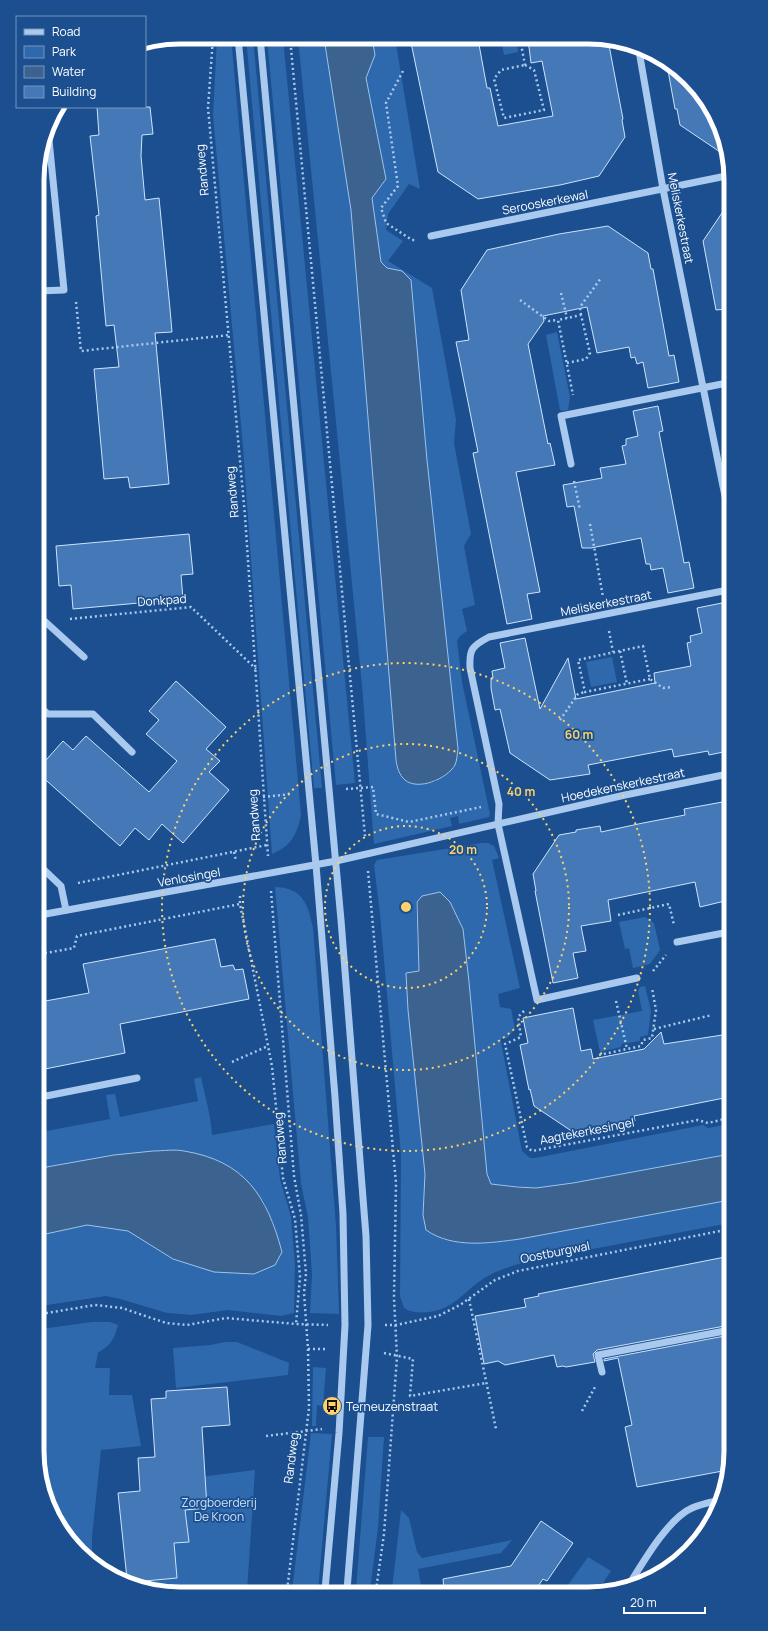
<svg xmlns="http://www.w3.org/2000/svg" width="768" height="1631" viewBox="0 0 768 1631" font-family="Manrope,sans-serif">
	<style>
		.green { fill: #2e69ad }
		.water { fill: #3c6290; stroke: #9cc4f0 }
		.building { fill: #4478b7; stroke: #cfe3fa }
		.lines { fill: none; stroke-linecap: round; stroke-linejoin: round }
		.path { stroke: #a9c9ee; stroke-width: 2.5; stroke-dasharray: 2 3; stroke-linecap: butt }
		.minor { stroke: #a9c9ee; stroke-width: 7 }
		.ring { fill: none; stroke: #ffd166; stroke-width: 2; stroke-dasharray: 2 4 }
		.labels { text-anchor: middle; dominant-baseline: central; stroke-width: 3.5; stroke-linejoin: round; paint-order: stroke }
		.street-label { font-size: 12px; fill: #fff; stroke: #1b4f8f }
		.poi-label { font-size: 12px; fill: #fff; stroke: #1b4f8f; text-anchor: start }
		.park-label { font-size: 12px; fill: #cfe3fa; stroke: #1b4f8f }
		.rim { fill: none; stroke: #fff; stroke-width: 5 }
		.centre { fill: #ffd166; stroke: #1b4f8f; stroke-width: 2 }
		.ring-label { font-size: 12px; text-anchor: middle; font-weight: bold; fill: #ffd166; stroke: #1b4f8f; stroke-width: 3.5; stroke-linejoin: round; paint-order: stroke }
	</style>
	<rect width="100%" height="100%" fill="#1b4f8f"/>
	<g class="green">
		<path d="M217,37H231L301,815C297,835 291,846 272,854L243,447L213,115Z"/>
		<polygon points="246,37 253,37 322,788 314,788"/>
		<polygon points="267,38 283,38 355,783 336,785"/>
		<polygon points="298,38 324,38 351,210 396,759 422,784 435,782 446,774 455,765 458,749 427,460 411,281 402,271 387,268 381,262 372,198 386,179 366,77 375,55 372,38 395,38 420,189 409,184 388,214 386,230 403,241 388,261 432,288 456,420 454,443 471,534 464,546 475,605 462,609 467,631 460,636 457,641 462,682 490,814 489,817 459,824 458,816 450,818 452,826 374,844 362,685"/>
		<polygon points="501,39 516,39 518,52 504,55"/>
		<polygon points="557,332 570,397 568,410 562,411 560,410 546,335"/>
		<polygon points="612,657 617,682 591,687 586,662"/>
		<path d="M482,843H488L494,846L499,858L492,860L520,988L498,994L500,1007L511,1009L515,1029L507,1038L501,1039V1042L522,1151L530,1158H535L703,1125L708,1128L729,1124L730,1154L573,1183L536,1188L491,1184L487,1174L469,982L463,929L450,902L440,892L422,896L416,902L419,972L406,973C410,1040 421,1106 425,1173C427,1193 422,1209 426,1230L445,1240L466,1242L488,1243L520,1239L730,1200V1223L529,1261C515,1265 500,1269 488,1276C466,1288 455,1310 428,1312C419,1313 412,1313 404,1308L400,1296L401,1155L380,914L374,865L377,860Z"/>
		<path d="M275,887C303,888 308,904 313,928L336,1226L339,1314L310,1313L312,1274L308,1217L301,1184Z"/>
		<polygon points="645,917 654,923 660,950 650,964 633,968 629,948 625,949 619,922"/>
		<polygon points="645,986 651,1011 648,1035 640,1037 640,1041 622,1044 621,1047 600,1052 593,1020 642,1011 638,991 640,987"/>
		<path d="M201,1077C205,1096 211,1116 212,1135L274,1124L280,1179L291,1217L295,1265L294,1313L281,1316L228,1310L191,1315L167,1313L120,1299L106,1296L41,1306V1235L87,1225L128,1231L173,1259L282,1252L274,1225L263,1200L114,1155L41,1168V1132L110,1119L106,1095L115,1094L120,1117L198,1101L194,1079Z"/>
		<path d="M92,1322H110L118,1325C114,1339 112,1344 98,1353L95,1368H110L109,1395H132L141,1446L101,1450L92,1537V1561L86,1558L56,1523L42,1488L41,1329Z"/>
		<polygon points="226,1342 237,1342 289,1363 288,1375 176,1388 173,1348 210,1345"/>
		<polygon points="313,1367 326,1368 323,1406 317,1405 316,1426 312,1426"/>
		<polygon points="311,1433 332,1434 318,1591 292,1591"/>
		<polygon points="368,1437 384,1437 378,1528 370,1590 356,1590"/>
		<polygon points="255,1470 247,1591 152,1591 134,1582 177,1578 174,1543 189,1541 186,1516 171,1518 168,1481"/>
		<polygon points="401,1510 409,1518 417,1552 422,1558 512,1540 501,1553 418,1569 422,1590 392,1590"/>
		<polygon points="588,1557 611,1571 599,1589 565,1589"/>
	</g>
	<g class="water">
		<path d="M324,38H372L375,55L366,78L386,179L372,198L381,262L387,268L402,271L411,280L427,460L458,749C457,754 457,761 455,765C447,779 418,791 405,780C399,775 397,767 396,760L351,210Z"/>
		<path d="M440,892L450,902L463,929L469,982L487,1174L491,1184L517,1187L536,1188L573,1183L730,1154V1200L520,1239C490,1243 453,1249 426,1230L423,1215L425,1174L408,1010L406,973L419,971L417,902L422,896Z"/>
		<path d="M153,1151C163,1151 174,1149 184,1151C245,1161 267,1196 282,1252L275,1265L254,1274L214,1272L173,1259L128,1231L87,1225L41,1235V1168L114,1155Z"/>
	</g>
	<g class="building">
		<polygon points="410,38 478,39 487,88 490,88 498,126 553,116 542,61 531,63 528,39 608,40 623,119 622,120 625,137 599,176 560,185 478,199 438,172"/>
		<polygon points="667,65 682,73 712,108 726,143 726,156 680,125 677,109 675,109"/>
		<polygon points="97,107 150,107 153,134 142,135 141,156 145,200 159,198 170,309 172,332 155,333 169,484 130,488 128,477 104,479 94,369 119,367 114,325 106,326 96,216 99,215 90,136 99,135"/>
		<polygon points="726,207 727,309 716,310 703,241"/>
		<polygon points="608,226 648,253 651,269 653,269 669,356 674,355 679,382 648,388 643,362 637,364 635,357 631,358 629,347 597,353 587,307 543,316 544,321 528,344 548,444 550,443 555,465 516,472 540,592 527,594 532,619 507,624 473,453 478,452 456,342 469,340 461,290 487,250 559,234"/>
		<polygon points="658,406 663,431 659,432 680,541 684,563 689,562 694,588 668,593 663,568 651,570 650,564 646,564 641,538 591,548 582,548 574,506 567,507 563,485 602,478 600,468 626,464 622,446 626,445 626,439 638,436 633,411"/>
		<polygon points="189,534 193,574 181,575 183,599 73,609 71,585 59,586 56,546"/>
		<polygon points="722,603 727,629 723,629 728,654 728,751 709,755 708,751 674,757 672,749 588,765 590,774 550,780 510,753 500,709 495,710 491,688 491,678 493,678 492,671 505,668 500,643 525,638 540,709 568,658 576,699 655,683 654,673 691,666 687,643 691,642 690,636 702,633 697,608"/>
		<polygon points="176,681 226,727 206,749 220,761 209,772 229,790 183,843 162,824 149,840 135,828 120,846 39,774 39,768 63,741 73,750 86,736 149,792 177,761 146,734 159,720 149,711"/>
		<polygon points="728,801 729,900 700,907 695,882 608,900 611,921 581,926 586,951 573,953 578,978 553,983 535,891 536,891 533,874 559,835 576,832 576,830 600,826 601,832 643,823 685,815 684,809"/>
		<polygon points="215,939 221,967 233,965 235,970 243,969 249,999 120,1024 125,1053 40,1070 40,1002 89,993 83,964"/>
		<polygon points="573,1008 581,1051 591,1049 593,1059 644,1049 661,1032 664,1044 729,1034 729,1097 634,1116 635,1121 573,1132 534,1106 530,1089 529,1090 520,1045 528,1043 523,1018"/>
		<polygon points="730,1256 730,1325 597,1350 593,1354 595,1362 566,1367 563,1366 557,1367 554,1355 505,1365 498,1361 484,1364 475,1316 526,1307 524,1299 539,1296 538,1294"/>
		<polygon points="730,1335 731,1461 728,1470 637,1487 625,1427 632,1425 618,1358 604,1361 604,1359"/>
		<polygon points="227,1387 230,1425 202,1427 207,1508 185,1510 189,1542 174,1543 177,1578 134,1582 127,1579 118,1493 140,1491 138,1458 155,1457 151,1399 166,1398 166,1391"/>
		<polygon points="541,1521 573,1543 547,1581 543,1579 536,1589 444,1590 443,1579 511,1566"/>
	</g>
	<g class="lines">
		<g class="path">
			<polyline points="213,37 208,108 245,516 268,856"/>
			<polyline points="290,38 365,836"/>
			<polyline points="520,39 525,65"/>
			<polygon points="525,65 534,70 544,110 504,118 494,79 501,70"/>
			<polyline points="403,71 386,103 398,186 381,208 386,223 412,240 415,240"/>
			<polyline points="561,293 567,318"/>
			<polyline points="520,300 549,321 558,320"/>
			<polyline points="76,302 81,351 229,335"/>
			<polyline points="581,315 580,307 601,278"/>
			<polyline points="567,363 586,359 590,353 581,315 558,320 573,395"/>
			<polyline points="574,481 580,510"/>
			<polyline points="590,524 603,597"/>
			<polyline points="70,619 191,607 256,669"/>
			<polyline points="609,631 613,652"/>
			<polyline points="620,651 627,684"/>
			<polyline points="650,679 585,692 578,660 643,646 650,679 663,688 672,687"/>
			<polyline points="560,720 578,694 585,692"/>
			<polyline points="346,789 373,787 376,814 409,822 481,807"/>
			<polyline points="263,797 291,794"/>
			<polyline points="234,852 236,861"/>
			<polyline points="368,871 396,1183 394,1298 397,1357 384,1534 376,1590"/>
			<polyline points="78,883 267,845"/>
			<polyline points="271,891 294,1176 301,1215 306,1274 304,1293 308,1349 309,1408 287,1591"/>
			<polyline points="240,896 240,904 272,1066 283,1178 295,1219 300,1277 296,1324"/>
			<polyline points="618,915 669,904 674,925"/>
			<polyline points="40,954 74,948 77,936 240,904"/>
			<polyline points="653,971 666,955"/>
			<polyline points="616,1001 627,1049"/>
			<polyline points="524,1011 518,1017 521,1037 505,1044 527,1147 532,1151 698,1120 708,1123 729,1118"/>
			<polyline points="654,1029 712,1015"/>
			<polyline points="599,1055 641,1046 643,1040 652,1038 656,1010 652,988"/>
			<polyline points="232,1062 268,1046"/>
			<polyline points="469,1299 496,1429"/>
			<polyline points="41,1314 95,1305 122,1308 166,1323 187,1325 226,1318 296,1324 328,1325"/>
			<polyline points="385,1325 396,1325 438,1316 460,1305 495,1280 518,1271 730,1229"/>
			<polyline points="308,1349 326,1349"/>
			<polyline points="384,1353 413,1359 410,1396 486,1383"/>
			<polyline points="582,1411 595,1387"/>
			<polyline points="266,1436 322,1429"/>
		</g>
		<g class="minor">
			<polyline points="238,37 316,865 335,1097 343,1214 345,1325 339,1433 325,1590"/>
			<polyline points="260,37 341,920 366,1236 368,1325 347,1590"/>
			<polyline points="639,51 663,189 727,506"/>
			<polyline points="431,236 726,176"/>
			<polyline points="38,291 64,290 48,130"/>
			<polyline points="571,464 561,416 727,383"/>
			<polyline points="39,616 84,657"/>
			<polyline points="39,706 48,714 93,714 132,752"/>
			<polyline points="40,866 61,886 66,910"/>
			<polyline points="40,915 336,861 625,795 728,774"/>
			<polyline points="677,942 729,932"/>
			<path d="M637,978L537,1000L498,824L499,804L470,668C469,649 472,646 489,637L728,590"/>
			<polyline points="41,1097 137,1078"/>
			<polyline points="602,1372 598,1355 730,1330"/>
			<path d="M627,1588C641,1566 667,1519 692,1508C701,1504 712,1502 721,1500"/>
		</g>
	</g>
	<g class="ring">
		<circle cx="406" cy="907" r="81"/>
		<circle cx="406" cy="907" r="163"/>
		<circle cx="406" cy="907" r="244"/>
	</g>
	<defs>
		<g id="bus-disc" transform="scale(1)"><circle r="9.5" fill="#ffd166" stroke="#1b4f8f"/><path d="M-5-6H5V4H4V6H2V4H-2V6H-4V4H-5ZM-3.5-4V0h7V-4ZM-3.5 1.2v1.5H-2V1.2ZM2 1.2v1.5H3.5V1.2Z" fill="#111"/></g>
	</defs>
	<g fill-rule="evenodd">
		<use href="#bus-disc" x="332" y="1406"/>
	</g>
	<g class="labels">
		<g class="street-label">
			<text transform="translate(202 170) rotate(-95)">Randweg</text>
			<text transform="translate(545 202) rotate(-11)">Serooskerkewal</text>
			<text transform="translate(681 218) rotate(79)">Meliskerkestraat</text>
			<text transform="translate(232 492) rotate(-95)">Randweg</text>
			<text transform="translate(162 600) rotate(-4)">Donkpad</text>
			<text transform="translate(606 603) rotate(-11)">Meliskerkestraat</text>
			<text transform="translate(623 785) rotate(-12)">Hoedekenskerkestraat</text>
			<text transform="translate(254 815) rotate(-94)">Randweg</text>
			<text transform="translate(189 877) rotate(-10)">Venlosingel</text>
			<text transform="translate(587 1131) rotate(-11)">Aagtekerkesingel</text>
			<text transform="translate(280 1138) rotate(-95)">Randweg</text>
			<text transform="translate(555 1252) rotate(-11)">Oostburgwal</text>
			<text transform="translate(291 1458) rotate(-83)">Randweg</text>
		</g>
		<g class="poi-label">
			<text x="346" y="1406">Terneuzenstraat</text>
		</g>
		<g class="park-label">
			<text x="219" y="1502">Zorgboerderij<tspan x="219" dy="14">De Kroon</tspan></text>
		</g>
	</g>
	<path d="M0 0H768V1631H0ZM180 44H588A136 136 0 0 1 724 180V1451A136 136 0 0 1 588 1587H180A136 136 0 0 1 44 1451V180A136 136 0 0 1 180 44Z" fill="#1b4f8f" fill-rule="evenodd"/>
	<path class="rim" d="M180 44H588A136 136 0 0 1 724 180V1451A136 136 0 0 1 588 1587H180A136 136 0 0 1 44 1451V180A136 136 0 0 1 180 44Z"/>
	<circle cx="406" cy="907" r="6" class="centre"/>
	<g class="ring-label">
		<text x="579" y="739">60 m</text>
		<text x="521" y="796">40 m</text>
		<text x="463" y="854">20 m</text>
	</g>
	<rect x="16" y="16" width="130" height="92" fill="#1b4f8f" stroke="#7695bc"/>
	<rect x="24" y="29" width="20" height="6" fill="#a9c9ee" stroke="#7695bc"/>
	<text x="52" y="36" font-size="12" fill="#ffffff">Road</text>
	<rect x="24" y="46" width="20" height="12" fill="#2e69ad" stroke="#7695bc"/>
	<text x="52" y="56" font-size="12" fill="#ffffff">Park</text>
	<rect x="24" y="66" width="20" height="12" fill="#3c6290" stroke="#7695bc"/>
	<text x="52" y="76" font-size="12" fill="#ffffff">Water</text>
	<rect x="24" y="86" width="20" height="12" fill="#4478b7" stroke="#7695bc"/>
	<text x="52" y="96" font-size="12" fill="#ffffff">Building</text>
	<path d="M624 1607v6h81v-6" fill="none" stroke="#ffffff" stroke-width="2"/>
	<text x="630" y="1607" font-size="12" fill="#ffffff" stroke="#1b4f8f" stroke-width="3" paint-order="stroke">20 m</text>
</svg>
